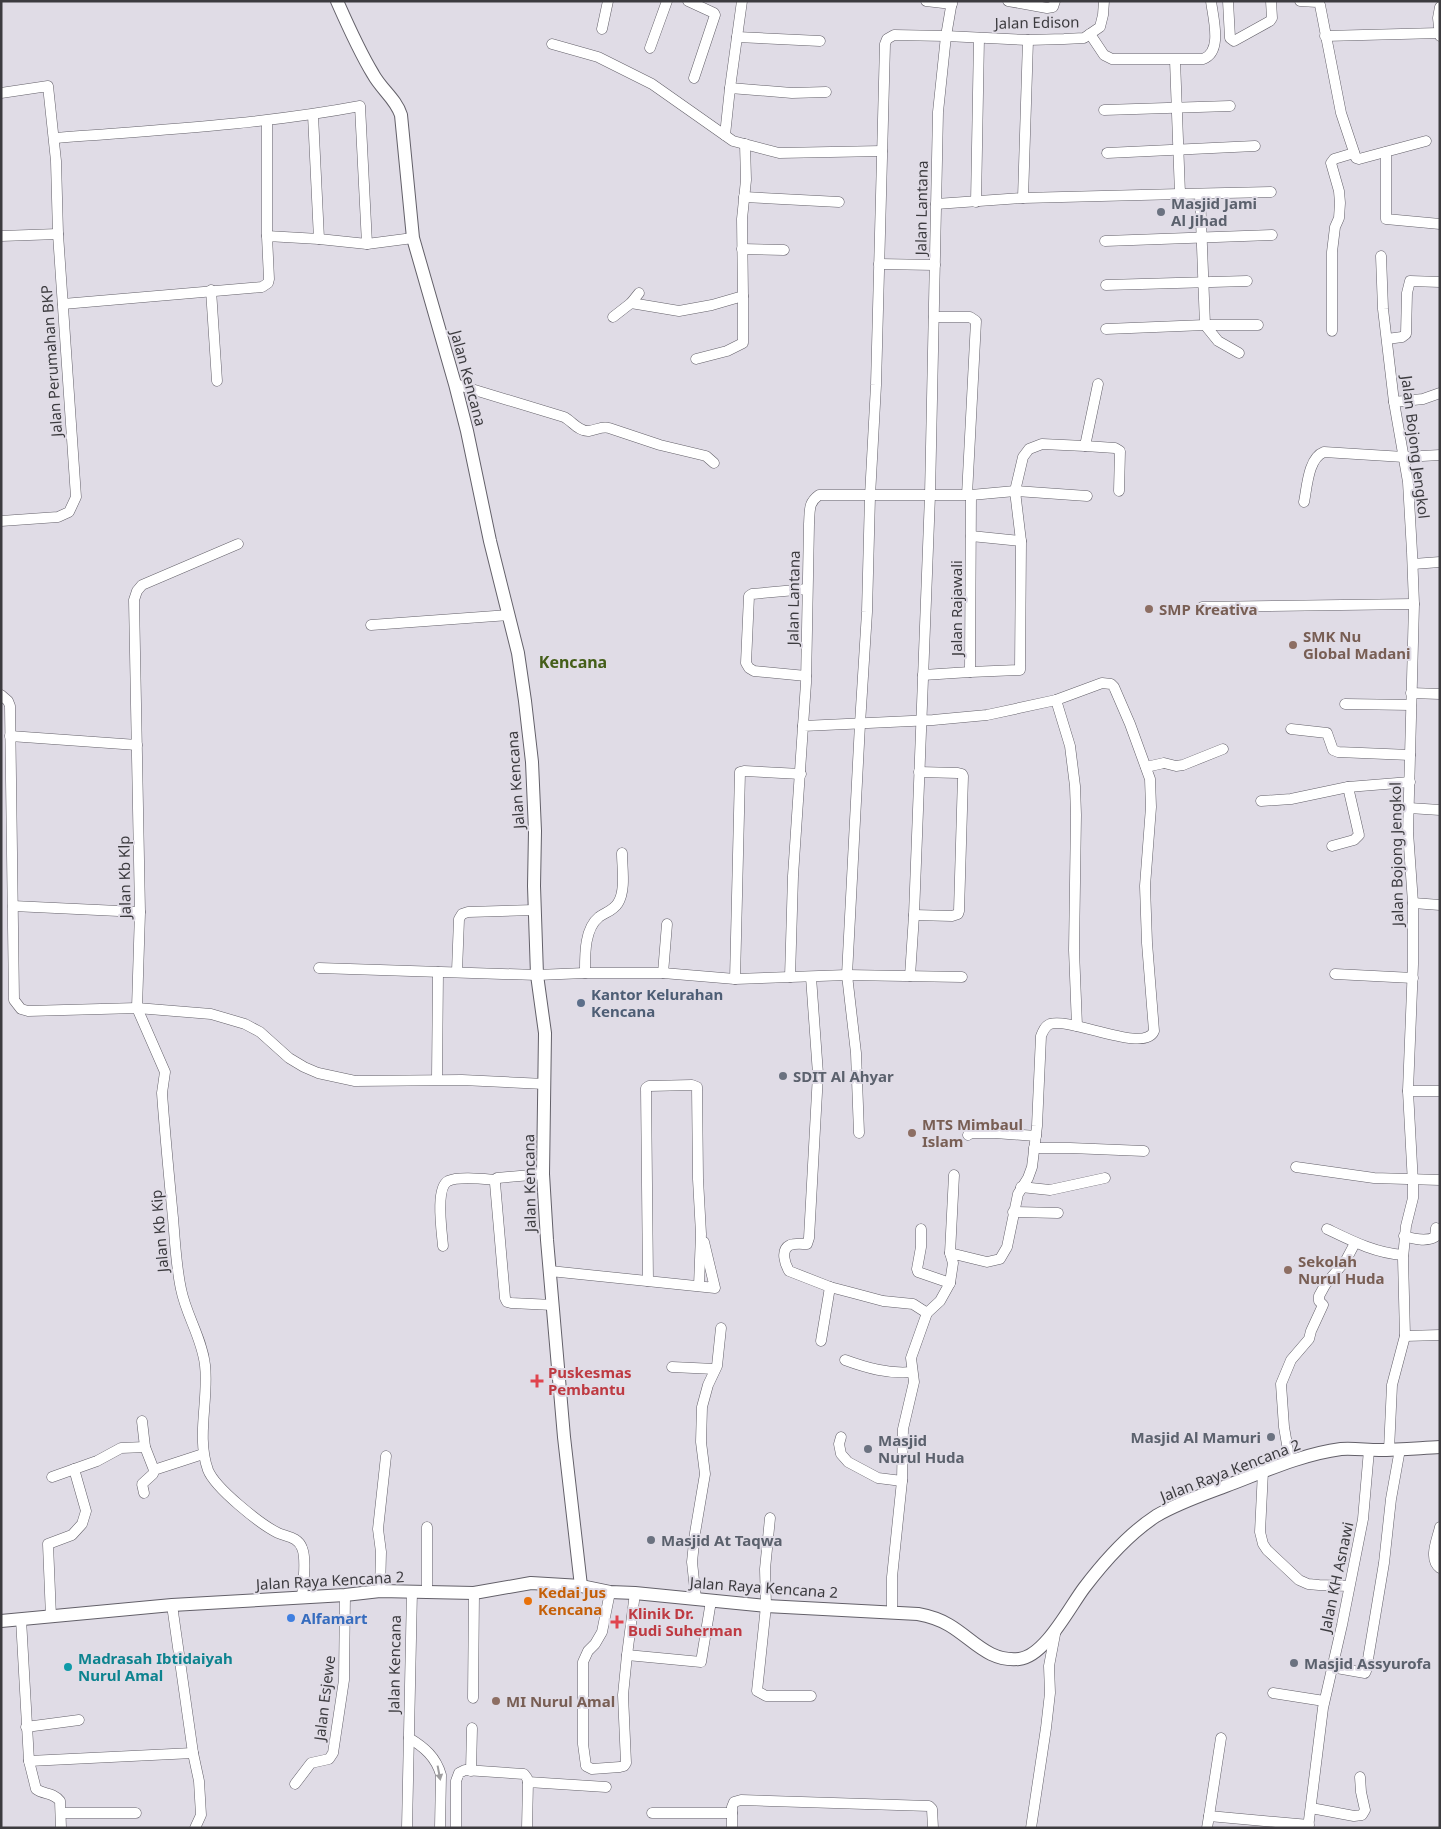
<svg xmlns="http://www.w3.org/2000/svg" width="1441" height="1829" viewBox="0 0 1441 1829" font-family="'Noto Sans',sans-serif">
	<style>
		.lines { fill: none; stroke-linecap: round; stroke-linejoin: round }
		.minor-casing { stroke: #636069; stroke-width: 11 }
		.tertiary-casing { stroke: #636069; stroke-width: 14 }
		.minor { stroke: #fff; stroke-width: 10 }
		.tertiary { stroke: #fff; stroke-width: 12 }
		.oneway { fill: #9e9d9f }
		.worship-dot { fill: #6b7280; stroke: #e0dce6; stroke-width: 2 }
		.education-dot { fill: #8d6e63; stroke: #e0dce6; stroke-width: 2 }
		.service-dot { fill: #5c6f8a; stroke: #e0dce6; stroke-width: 2 }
		.health-dot { fill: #e0444e; stroke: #e0dce6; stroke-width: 2 }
		.food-dot { fill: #e8710a; stroke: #e0dce6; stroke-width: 2 }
		.shop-dot { fill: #3f7fe0; stroke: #e0dce6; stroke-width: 2 }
		.culture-dot { fill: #0f9aa8; stroke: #e0dce6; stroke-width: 2 }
		.labels { text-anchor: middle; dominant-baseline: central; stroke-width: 4; stroke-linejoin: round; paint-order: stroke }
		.street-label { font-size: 15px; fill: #3c3b3f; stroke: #e0dce6 }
		.worship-label { font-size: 15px; font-weight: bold; fill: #5b616d; stroke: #e0dce6; text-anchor: start }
		.education-label { font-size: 15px; font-weight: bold; fill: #785e54; stroke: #e0dce6; text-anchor: start }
		.service-label { font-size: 15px; font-weight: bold; fill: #4e5e75; stroke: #e0dce6; text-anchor: start }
		.health-label { font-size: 15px; font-weight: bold; fill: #be3a42; stroke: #e0dce6; text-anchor: start }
		.food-label { font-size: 15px; font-weight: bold; fill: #c56008; stroke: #e0dce6; text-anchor: start }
		.shop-label { font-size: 15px; font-weight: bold; fill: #366cbe; stroke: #e0dce6; text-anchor: start }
		.culture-label { font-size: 15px; font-weight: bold; fill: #0d838f; stroke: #e0dce6; text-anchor: start }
		.neighbourhood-label { font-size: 16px; font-weight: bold; fill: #445e19; stroke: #e0dce6 }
	</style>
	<rect width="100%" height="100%" fill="#e0dce6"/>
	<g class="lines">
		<g class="minor-casing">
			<g id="minor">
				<polyline points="688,1 714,13 715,15 694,78"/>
				<polyline points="926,1 952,4"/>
				<polyline points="1008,1 1047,8 1053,7 1055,1"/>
				<polyline points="1228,1 1230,38 1234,41 1270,21 1272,18 1271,1"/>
				<polyline points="1300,1 1317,2 1320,5 1341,113 1356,158 1359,159 1426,141"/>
				<polyline points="1440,7 1438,18 1440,36"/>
				<polyline points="602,29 608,1"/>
				<path d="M1090,34L1104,55L1112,59H1203C1223,52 1213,18 1211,1"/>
				<polyline points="1325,36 1439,33"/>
				<polyline points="737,37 742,1"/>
				<polyline points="552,44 598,57 652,84 733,141 779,153 882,151"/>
				<polyline points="650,48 667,1"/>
				<polyline points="1175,60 1180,194 1271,192"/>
				<polyline points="730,88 737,37 820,41"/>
				<polyline points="1,93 48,86 56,161 58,234 76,497 69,512 58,517 1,521"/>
				<polyline points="1104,110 1230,106"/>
				<polyline points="313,115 319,239"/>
				<polyline points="725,135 730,88 792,93 826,92"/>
				<path d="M54,138C156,130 259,125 360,106L367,244"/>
				<polyline points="1386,152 1386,219 1440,224"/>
				<polyline points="1107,153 1255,146"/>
				<polyline points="744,197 839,202"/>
				<polyline points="1023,198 1028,40"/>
				<polyline points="976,202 979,38"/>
				<polyline points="936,204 1023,198 1180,194"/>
				<polyline points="1,236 58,234"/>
				<polyline points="267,236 267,121"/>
				<polyline points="1105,241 1272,235"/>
				<polyline points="742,249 784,250"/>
				<polyline points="1381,256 1383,309 1394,402 1408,482 1412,552 1414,604 1408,832 1413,903 1413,964 1408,1091 1413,1184 1413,1198 1406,1226 1403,1258 1405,1336 1392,1385 1389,1450"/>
				<polyline points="879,264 935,265"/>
				<polyline points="1106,285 1247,281"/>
				<polyline points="211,290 217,381"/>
				<polyline points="631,303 679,311 712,305 743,296 742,219 746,180 745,144"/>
				<polyline points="63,304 262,287 268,283 269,279 267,236 319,239 367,244 413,238"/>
				<polyline points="613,317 631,303 639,293"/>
				<polyline points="934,317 970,317 976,321 967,495"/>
				<polyline points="1205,325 1258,325"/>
				<polyline points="1205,325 1218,341 1239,353"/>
				<polyline points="1106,329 1205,325 1200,194"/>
				<polyline points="1332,331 1332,252 1335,227 1339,218 1340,203 1339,191 1331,163 1334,159 1354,153"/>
				<polyline points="1387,339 1402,337 1406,334 1407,293 1410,281 1440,282"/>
				<polyline points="696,359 727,351 743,343 743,296"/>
				<path d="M455,384L564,417C572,421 579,432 589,431C597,430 601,426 609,428L660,445L706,456L714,463"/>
				<polyline points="1394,402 1423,399 1440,393"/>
				<polyline points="1085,446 1115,448 1120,451 1119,491"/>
				<polyline points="971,495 970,672 1020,670 1021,541 1015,491 1023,457 1029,449 1042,444 1085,446 1098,384"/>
				<path d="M1304,502C1307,488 1308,458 1324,452L1404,457L1440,455"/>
				<polyline points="971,536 1021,541"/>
				<path d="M238,544L142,585L137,591L134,600L140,912L137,1008L165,1072L162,1093C165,1135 169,1176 173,1218C175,1241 176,1266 181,1289C186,1315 202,1338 205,1365C209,1399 196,1437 208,1470C215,1488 260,1524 278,1533C287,1537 298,1537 302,1548C307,1560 303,1584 302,1597"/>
				<polyline points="1413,564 1440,562"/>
				<polyline points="1202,607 1414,604"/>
				<polyline points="371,625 509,615"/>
				<polyline points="923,675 970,672"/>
				<polyline points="806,676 754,671 749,668 746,663 749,596 752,594 807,589"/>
				<polyline points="1411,693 1440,694"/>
				<polyline points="1,695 8,701 10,706 14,1000 21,1009 28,1011 137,1008 211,1014 245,1024 260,1032 289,1058 304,1067 318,1073 355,1081 462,1080 545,1084"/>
				<polyline points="1056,700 1070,746 1075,786 1076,815 1074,950 1077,1026"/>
				<polyline points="1345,704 1411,705"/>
				<path d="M803,726L806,683L809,524C810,510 808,503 819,495H971L1015,491L1087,496"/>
				<polyline points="1291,729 1327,733 1333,750 1338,752 1410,755"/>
				<polyline points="10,736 137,745"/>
				<polyline points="1146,767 1164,763 1176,766 1183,765 1223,749"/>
				<polyline points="1261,801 1291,799 1348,787 1410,782"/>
				<polyline points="1409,808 1440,810"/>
				<polyline points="1332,846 1354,840 1359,835 1348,787"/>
				<polyline points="1413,903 1440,905"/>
				<polyline points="13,906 140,912"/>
				<polyline points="914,915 952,916 958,914 959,911 963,776 962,774 958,773 919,772"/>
				<polyline points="319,968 537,975 585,973 663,973 735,979 847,975 962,977"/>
				<polyline points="457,971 459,919 462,914 468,912 535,910"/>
				<path d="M585,973C585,956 584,929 599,917C606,912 613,911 618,903C626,890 622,868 622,853"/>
				<polyline points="663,973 667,924"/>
				<polyline points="1335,974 1413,978"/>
				<polyline points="910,976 914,915 930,495 938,112 946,36 952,1"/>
				<path d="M790,977L793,876L803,726L933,720L987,715L1056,700L1102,683L1111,684L1114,687L1130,724L1150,779L1151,807L1145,886L1147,943L1154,1031C1145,1054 1071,1017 1050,1024C1045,1026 1043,1031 1041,1036L1037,1126L1032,1167L1028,1178L1018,1194L1007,1247L1000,1259L987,1262L950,1253L953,1263L950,1283L940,1301L927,1313L911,1358L914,1382L903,1429L902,1481L892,1577V1611"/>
				<path d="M811,977L818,1074L809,1238L807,1244C802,1244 795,1243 790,1245C780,1250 785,1264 789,1271L830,1287L853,1293L883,1301L913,1304L927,1313"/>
				<polyline points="735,979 740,772 744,771 801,774"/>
				<polyline points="437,1079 438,972"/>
				<polyline points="1408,1091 1440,1091"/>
				<polyline points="859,1133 856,1053 847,975 860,724 867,612 870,496 876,385 885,44 887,39 894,35 946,36 1028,40 1064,39 1084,38 1100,27 1103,15 1104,1"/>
				<polyline points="968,1135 971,1133 995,1133 1036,1136"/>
				<polyline points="1034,1148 1070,1148 1144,1151"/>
				<polyline points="1296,1167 1374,1178 1440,1180"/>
				<polyline points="543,1174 497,1178 495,1183 505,1298 507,1302 511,1303 553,1305"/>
				<polyline points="1021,1187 1050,1190 1105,1178"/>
				<polyline points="1013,1212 1058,1213"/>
				<polyline points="921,1229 921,1247 917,1269 918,1272 950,1283"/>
				<path d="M1327,1229C1352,1241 1375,1253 1403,1255"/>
				<path d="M1404,1236C1414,1239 1426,1242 1435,1237L1436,1228"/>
				<path d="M443,1246C442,1233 435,1188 448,1181C458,1176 484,1179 496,1180"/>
				<polyline points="950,1253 954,1175"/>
				<polyline points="550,1271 715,1288 704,1242"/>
				<polyline points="648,1281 646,1088 649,1086 692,1085 697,1087 698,1179 701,1234 699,1286"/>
				<polyline points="1405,1336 1440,1335"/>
				<polyline points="821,1341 830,1287"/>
				<path d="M845,1360C867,1368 888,1374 912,1372"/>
				<polyline points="672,1367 715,1369"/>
				<polyline points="142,1421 145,1447 154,1470"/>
				<polyline points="841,1437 839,1444 841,1454 848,1462 878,1478 902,1481"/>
				<polyline points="1290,1462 1284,1427 1281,1384 1291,1360 1309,1339 1311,1331 1323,1305 1319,1301 1319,1296 1325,1285 1346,1260 1355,1243"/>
				<polyline points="1263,1471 1260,1532 1263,1544 1267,1550 1299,1580 1308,1584 1319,1585 1349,1586"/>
				<polyline points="52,1477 97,1461 121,1448 145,1447"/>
				<polyline points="144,1493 142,1484 153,1474 154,1470 203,1454"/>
				<polyline points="770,1518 765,1569 766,1606 757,1691 766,1696 811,1696"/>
				<path d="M1440,1527C1437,1540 1428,1559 1440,1568"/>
				<polyline points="380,1591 381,1552 378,1529 386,1456"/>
				<polyline points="427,1592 427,1527"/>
				<polyline points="610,1592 602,1632 595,1644 588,1651 583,1662 583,1744 586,1766 592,1769 620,1767 624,1766 626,1763 623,1695 627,1655 635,1593"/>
				<polyline points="696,1599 692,1562 695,1533 705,1474 701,1442 702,1407 708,1385 717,1366 721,1328"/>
				<polyline points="172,1605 193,1753 199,1781 201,1815 195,1828"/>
				<polyline points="51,1617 48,1544 72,1535 82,1524 86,1511 74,1469"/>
				<path d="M21,1619L29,1761L36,1789C44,1795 53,1792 60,1801L61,1828"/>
				<polyline points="627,1655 701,1662 711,1601"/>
				<polyline points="1331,1667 1365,1673 1366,1671 1384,1563 1391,1499 1400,1449"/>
				<polyline points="1273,1693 1324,1701"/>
				<polyline points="473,1698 474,1593"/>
				<polyline points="26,1727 79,1720"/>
				<path d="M409,1738C424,1747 436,1757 441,1775L440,1828"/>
				<polyline points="29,1761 193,1753"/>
				<polyline points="471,1771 472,1728"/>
				<polyline points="295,1784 311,1763 329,1759 333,1753 344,1680 345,1595"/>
				<polyline points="1311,1808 1354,1816 1362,1815 1365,1810 1361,1792 1360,1777"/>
				<polyline points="61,1813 136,1813"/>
				<polyline points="652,1813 732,1813"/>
				<polyline points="1209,1816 1221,1738"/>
				<polyline points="407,1828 412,1591"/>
				<polyline points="456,1828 456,1781 459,1773 465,1770 524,1774 527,1778 528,1782"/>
				<polyline points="527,1828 528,1782 606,1787"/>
				<polyline points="732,1828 732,1807 734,1802 741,1800 929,1806 932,1809 933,1828"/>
				<polyline points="1031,1828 1046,1728 1050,1693 1049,1666 1056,1629"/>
				<polyline points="1207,1828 1209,1816 1309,1825"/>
				<polyline points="1308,1828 1323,1708 1342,1625 1363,1519 1369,1450"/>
			</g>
		</g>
		<g class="tertiary-casing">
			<g id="tertiary">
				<path d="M337,1C348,26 359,51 373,74C381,89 396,99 401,115L413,238L455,384L467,431L490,541L518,653L525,701L532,762L535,831L534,886L537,975L545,1033L543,1174L547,1240L564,1437L581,1586"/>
				<path d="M1,1621L172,1605L345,1595L380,1591L474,1593L531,1583L581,1586L610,1592L635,1593L766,1606L918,1614C929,1616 939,1619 949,1625C973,1639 988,1662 1019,1659C1045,1656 1069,1608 1084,1588C1103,1563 1130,1533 1156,1516C1178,1503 1202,1495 1226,1486C1263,1472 1302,1454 1341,1449C1353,1448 1367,1450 1379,1450C1399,1450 1420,1448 1440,1447"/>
			</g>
		</g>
		<use href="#minor" class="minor"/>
		<use href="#tertiary" class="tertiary"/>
	</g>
	<defs><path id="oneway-solid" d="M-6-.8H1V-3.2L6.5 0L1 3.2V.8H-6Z" transform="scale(1.25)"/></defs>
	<use class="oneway" href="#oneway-solid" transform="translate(439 1773) rotate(79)"/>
	<g class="worship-dot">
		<circle cx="1161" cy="212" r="5"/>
		<circle cx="783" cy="1076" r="5"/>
		<circle cx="1271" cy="1437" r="5"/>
		<circle cx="868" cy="1449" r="5"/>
		<circle cx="651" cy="1540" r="5"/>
		<circle cx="1294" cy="1663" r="5"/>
	</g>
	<g class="education-dot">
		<circle cx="1149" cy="609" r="5"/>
		<circle cx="1293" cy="645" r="5"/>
		<circle cx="912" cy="1133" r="5"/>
		<circle cx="1288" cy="1270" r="5"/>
		<circle cx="496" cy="1701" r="5"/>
	</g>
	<circle class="service-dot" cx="581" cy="1003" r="5"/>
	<g class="health-dot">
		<path d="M534.5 1373.5h5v5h5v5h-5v5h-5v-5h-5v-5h5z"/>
		<path d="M614.5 1614.5h5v5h5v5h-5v5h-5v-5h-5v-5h5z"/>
	</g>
	<circle class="food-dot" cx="528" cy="1601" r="5"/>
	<circle class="shop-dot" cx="291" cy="1618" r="5"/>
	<circle class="culture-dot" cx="68" cy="1667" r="5"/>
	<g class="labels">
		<g class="street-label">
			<text transform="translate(1037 22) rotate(-1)">Jalan Edison</text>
			<text transform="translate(921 208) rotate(-89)">Jalan Lantana</text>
			<text transform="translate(51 361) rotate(-94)">Jalan Perumahan BKP</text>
			<text transform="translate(469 378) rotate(75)">Jalan Kencana</text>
			<text transform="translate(1416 447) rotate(83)">Jalan Bojong Jengkol</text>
			<text transform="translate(793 598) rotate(-89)">Jalan Lantana</text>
			<text transform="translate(956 608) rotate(-90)">Jalan Rajawali</text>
			<text transform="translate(515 780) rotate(-94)">Jalan Kencana</text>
			<text transform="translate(1396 854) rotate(-91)">Jalan Bojong Jengkol</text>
			<text transform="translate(124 877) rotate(-91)">Jalan Kb Klp</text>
			<text transform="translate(529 1183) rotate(-91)">Jalan Kencana</text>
			<text transform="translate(159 1231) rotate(-95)">Jalan Kb Kip</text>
			<text transform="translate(1230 1470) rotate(-21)">Jalan Raya Kencana 2</text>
			<text transform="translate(1336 1577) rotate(-78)">Jalan KH Asnawi</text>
			<text transform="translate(330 1580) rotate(-3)">Jalan Raya Kencana 2</text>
			<text transform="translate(764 1587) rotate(4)">Jalan Raya Kencana 2</text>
			<text transform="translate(394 1664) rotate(-89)">Jalan Kencana</text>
			<text transform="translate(324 1698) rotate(-83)">Jalan Esjewe</text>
		</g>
		<g class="worship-label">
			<text x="1171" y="203">Masjid Jami<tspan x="1171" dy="17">Al Jihad</tspan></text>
			<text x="793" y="1076">SDIT Al Ahyar</text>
			<text x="1261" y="1437" text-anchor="end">Masjid Al Mamuri</text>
			<text x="878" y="1440">Masjid<tspan x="878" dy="17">Nurul Huda</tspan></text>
			<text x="661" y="1540">Masjid At Taqwa</text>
			<text x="1304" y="1663">Masjid Assyurofa</text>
		</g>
		<g class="education-label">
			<text x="1159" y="609">SMP Kreativa</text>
			<text x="1303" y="636">SMK Nu<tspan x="1303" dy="17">Global Madani</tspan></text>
			<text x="922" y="1124">MTS Mimbaul<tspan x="922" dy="17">Islam</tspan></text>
			<text x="1298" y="1261">Sekolah<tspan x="1298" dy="17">Nurul Huda</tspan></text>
			<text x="506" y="1701">MI Nurul Amal</text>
		</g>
		<g class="service-label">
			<text x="591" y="994">Kantor Kelurahan<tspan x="591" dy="17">Kencana</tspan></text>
		</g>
		<g class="health-label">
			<text x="548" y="1372">Puskesmas<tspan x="548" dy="17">Pembantu</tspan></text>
			<text x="628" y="1613">Klinik Dr.<tspan x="628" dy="17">Budi Suherman</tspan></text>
		</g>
		<g class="food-label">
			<text x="538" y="1592">Kedai Jus<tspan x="538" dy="17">Kencana</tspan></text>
		</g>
		<g class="shop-label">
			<text x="301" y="1618">Alfamart</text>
		</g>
		<g class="culture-label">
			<text x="78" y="1658">Madrasah Ibtidaiyah<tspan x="78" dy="17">Nurul Amal</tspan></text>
		</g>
		<g class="neighbourhood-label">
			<text x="573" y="662">Kencana</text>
		</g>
	</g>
	<rect width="1441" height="1829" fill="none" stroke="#3c3b3f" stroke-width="5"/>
</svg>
